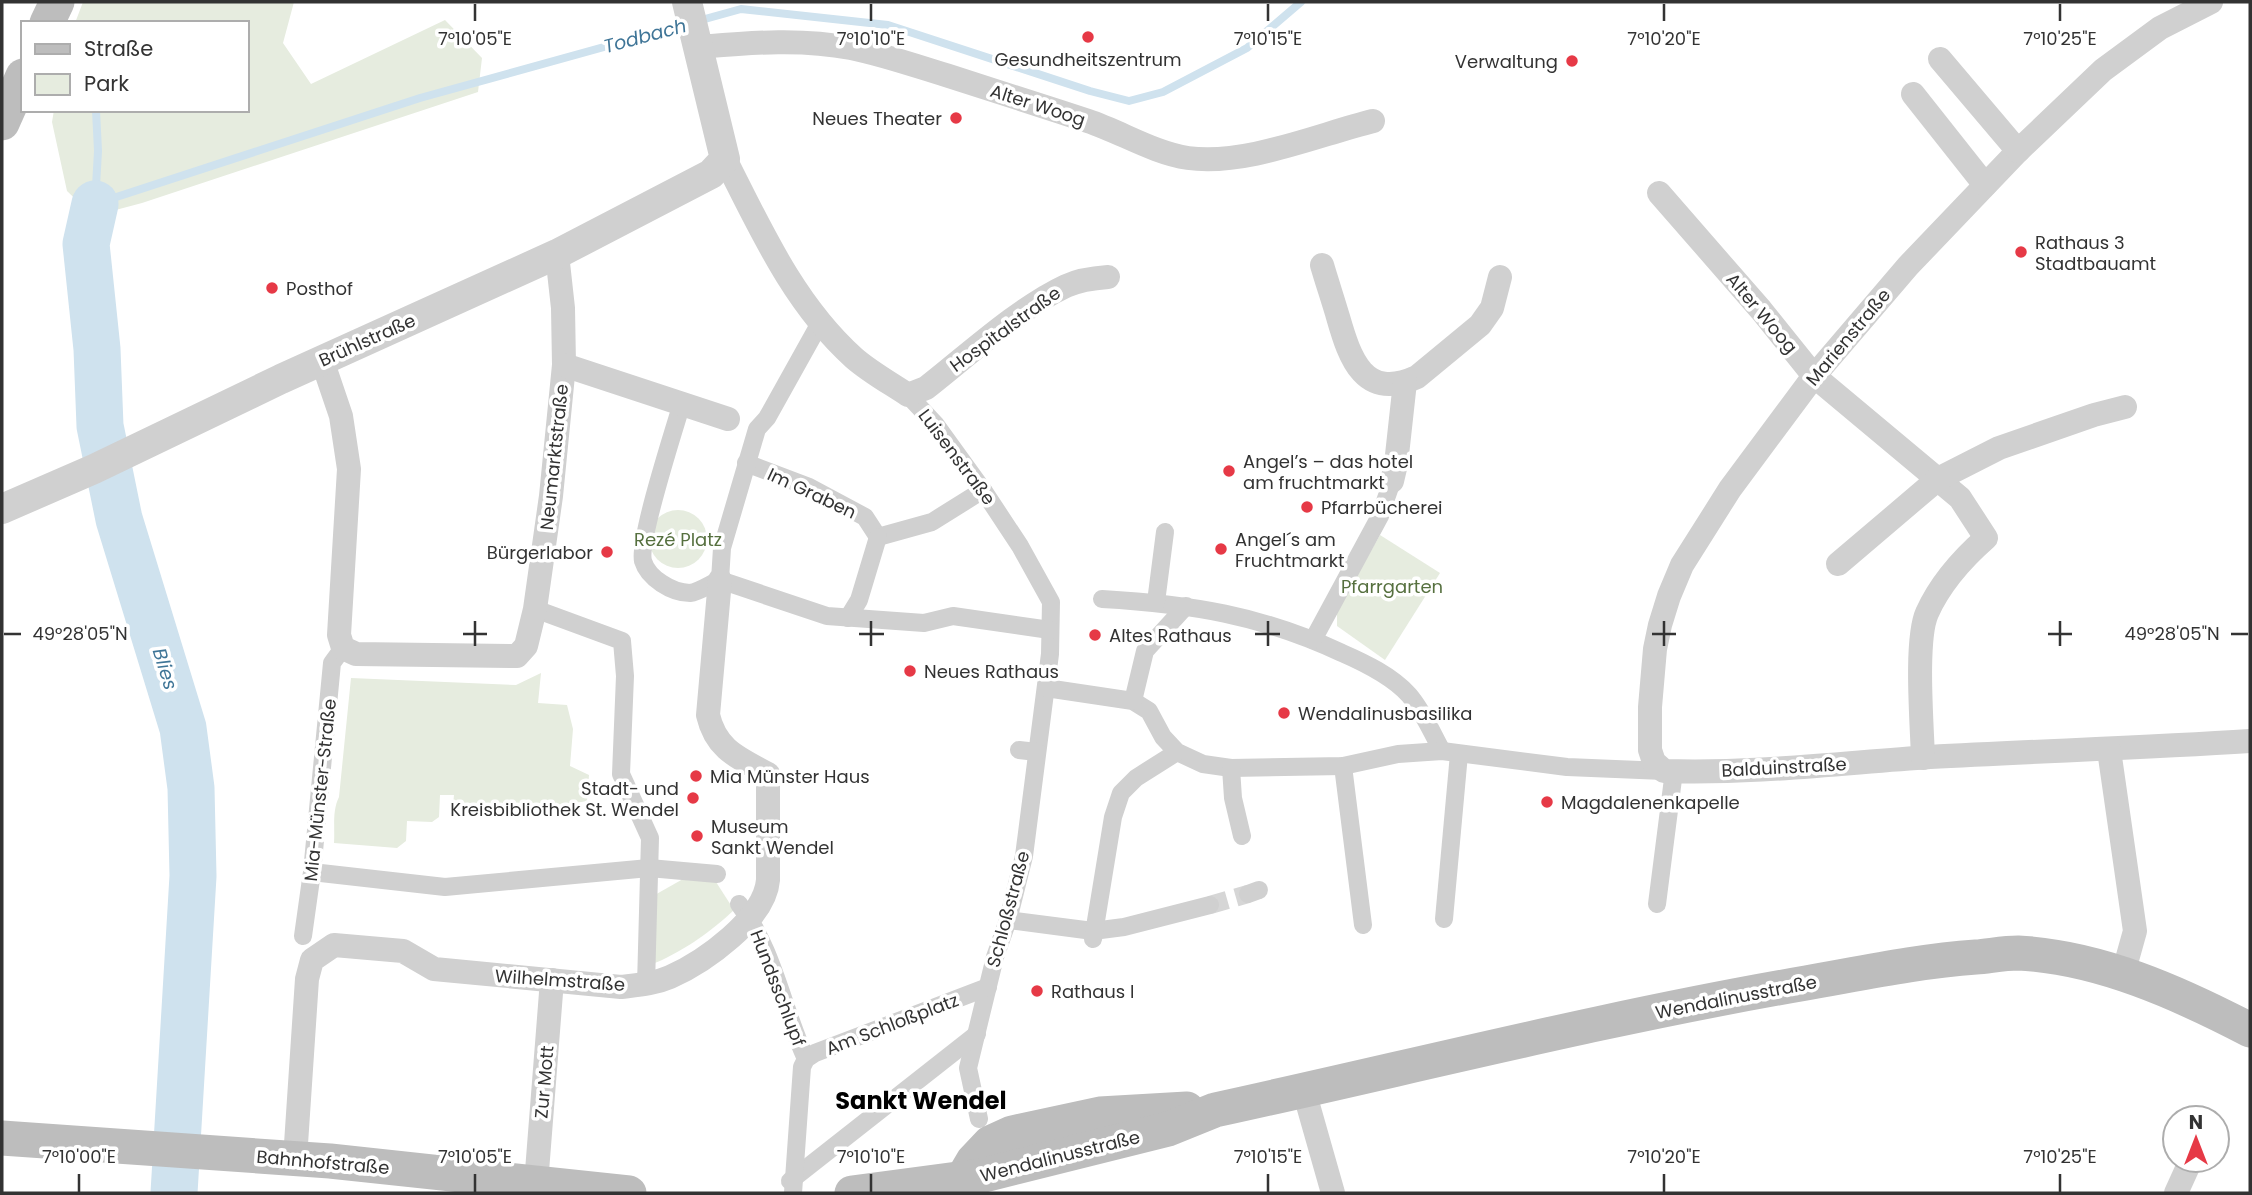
<svg xmlns="http://www.w3.org/2000/svg" width="2252" height="1195" viewBox="0 0 2252 1195" font-family="Poppins,sans-serif">
	<style>
		.green { fill: #e6ecdf }
		.lines { fill: none; stroke-linecap: round; stroke-linejoin: round }
		.stream { stroke: #cfe2ee; stroke-width: 8 }
		.river { stroke: #cfe2ee; stroke-width: 47 }
		.pedestrian-tunnel { stroke: #d6d6d6; stroke-width: 18; stroke-dasharray: 18 9; stroke-linecap: butt }
		.pedestrian { stroke: #d0d0d0; stroke-width: 18 }
		.minor { stroke: #d0d0d0; stroke-width: 24 }
		.tertiary { stroke: #d0d0d0; stroke-width: 30 }
		.secondary { stroke: #bdbdbd; stroke-width: 35 }
		.ticks { fill: none; stroke: #333; stroke-width: 2.5 }
		.poi-dot { fill: #e63946; stroke: #fff; stroke-width: 2.5 }
		.labels { text-anchor: middle; dominant-baseline: central; stroke-width: 7; stroke-linejoin: round; paint-order: stroke }
		.poi-label { font-size: 18px; fill: #333; stroke: #fff; text-anchor: start }
		.street-label { font-size: 18px; fill: #333; stroke: #fff }
		.park-label { font-size: 18px; fill: #56703f; stroke: #fff }
		.water-label { font-size: 19px; font-style: italic; fill: #3f7597; stroke: #fff }
		.district-label { font-size: 24px; font-weight: bold; fill: #000; stroke: #fff }
		.ticks-label { font-size: 18px; text-anchor: middle; fill: #333; stroke: #fff; stroke-width: 7; stroke-linejoin: round; paint-order: stroke }
	</style>
	<rect width="100%" height="100%" fill="#fff"/>
	<g class="green">
		<polygon points="83,2 294,2 283,43 311,84 445,20 482,58 478,92 142,203 93,216 67,191 52,122 54,110 247,110 247,23 75,23"/>
		<circle cx="678" cy="539" r="29"/>
		<polygon points="1380,535 1440,573 1385,660 1337,626 1337,610"/>
		<path d="M541,673L538,703L567,705L573,729L570,766L589,775L587,801L520,813L491,810L483,815L459,812L453,805L454,795H440L439,817L432,822L407,821L406,841L397,848L334,843C335,827 332,811 339,797L351,678L516,685Z"/>
		<path d="M683,879L716,882L734,910C711,932 679,954 650,965L653,896Z"/>
	</g>
	<g class="lines">
		<polyline class="stream" points="96,110 98,151 95,204 420,98 741,9 888,25 1090,91 1129,101 1163,92 1247,48 1301,2"/>
		<polyline class="river" points="95,204 86,244 97,349 100,426 119,519 183,728 191,788 193,876 174,1193"/>
		<polyline class="pedestrian-tunnel" points="1210,905 1248,894"/>
		<g class="pedestrian">
			<polyline points="908,395 936,425 983,490 1020,546 1051,602 1050,654 1024,856 1008,920 995,957 968,1068 979,1119"/>
			<path d="M682,403C674,430 638,541 643,561C648,578 672,593 690,593C699,592 712,583 720,580L827,616L924,623L953,616L1050,630"/>
			<polyline points="746,463 809,487 865,517 878,537"/>
			<polyline points="878,537 932,522 983,490"/>
			<polyline points="720,580 722,548 757,429 767,418 820,323"/>
			<path d="M1102,599C1190,604 1261,615 1342,653C1365,663 1392,676 1409,695C1423,711 1432,733 1442,751"/>
			<polyline points="1156,602 1165,532"/>
			<polyline points="535,609 622,641 625,676 621,774 650,838 646,985"/>
			<polyline points="848,618 859,600 878,537"/>
			<polyline points="1313,640 1380,516 1392,481"/>
			<polyline points="1046,688 1133,701 1149,711 1163,737 1177,752 1203,764 1231,768 1343,766 1398,754 1442,751 1567,767 1664,771"/>
			<polyline points="1133,701 1145,651 1186,606"/>
			<polyline points="1019,750 1037,752"/>
			<polyline points="1343,766 1363,925"/>
			<polyline points="1231,768 1233,798 1242,836"/>
			<polyline points="312,872 445,887 649,868 717,874"/>
			<polyline points="1248,894 1259,890"/>
			<path d="M739,904C774,950 782,1007 806,1059"/>
			<polyline points="1657,904 1674,771"/>
			<polyline points="1444,919 1459,754"/>
			<polyline points="1008,920 1093,931 1124,927 1210,905"/>
			<polyline points="303,936 312,872 332,663 343,648"/>
			<polyline points="1093,939 1113,817 1121,793 1136,778 1177,752"/>
			<polyline points="790,1181 977,1034"/>
			<polyline points="793,1193 802,1067 806,1059 815,1053 988,987"/>
		</g>
		<g class="minor">
			<path d="M2211,2L2160,28L2103,70L2018,151L1908,266L1814,376L1730,489L1682,565L1669,596L1660,625L1655,649L1650,707V750L1654,762L1664,771C1753,774 1841,763 1930,757C2037,751 2144,748 2250,741"/>
			<path d="M698,47C748,43 800,38 851,48C885,55 919,67 952,77C998,92 1043,106 1088,121C1121,132 1154,153 1188,158C1245,166 1317,135 1373,121"/>
			<polyline points="1940,59 2018,151"/>
			<polyline points="1913,94 1985,185"/>
			<path d="M725,159C761,230 794,304 854,358C870,372 890,383 908,395L926,388C967,356 1019,308 1066,286C1079,280 1094,278 1108,277"/>
			<path d="M1659,193L1761,310L1814,376L1960,498L1986,538C1962,559 1940,584 1927,613C1915,640 1922,725 1923,758"/>
			<path d="M1322,265C1327,282 1333,300 1338,317C1350,359 1364,401 1417,377L1480,325L1492,308L1500,277"/>
			<polyline points="322,360 341,416 349,469 339,635 343,648 356,654 517,656 526,646 535,609 551,496 564,365 563,308 557,254"/>
			<polyline points="564,365 728,419"/>
			<polyline points="1392,481 1396,464 1405,382"/>
			<polyline points="1838,564 1938,479 1999,448 2094,415 2125,407"/>
			<polyline points="2109,750 2135,931 2123,974"/>
			<polyline points="1304,1091 1333,1193"/>
			<path d="M295,1159L307,979L312,960L334,945L403,951L434,969L621,987C638,985 654,984 670,977C704,962 765,919 768,880V774C739,758 716,750 708,715L720,580"/>
			<polyline points="536,1184 552,980"/>
			<polyline points="2176,1193 2191,1160"/>
		</g>
		<polyline class="tertiary" points="2,509 94,469 281,379 557,254 711,174 725,159 687,2"/>
		<g class="secondary">
			<polyline points="47,23 57,2"/>
			<polyline points="2,123 23,76"/>
			<polyline points="2,1138 330,1161 629,1193"/>
			<polyline points="963,1178 973,1161 990,1143 1012,1133 1100,1114 1187,1109"/>
			<path d="M852,1193L980,1176L1168,1129L1215,1110C1412,1067 1608,1017 1806,983C1863,973 1919,961 1976,957C1989,956 2004,953 2018,953C2099,957 2179,993 2250,1030"/>
		</g>
	</g>
	<path class="ticks" d="M475,4V21M871,4V21M1268,4V21M1664,4V21M2060,4V21M475,621V646M871,621V646M1268,621V646M1664,621V646M2060,621V646M4,634H21M463,634H487M859,634H884M1255,634H1280M1652,634H1676M2048,634H2072M2231,634H2248M79,1174V1192M475,1174V1192M871,1174V1192M1268,1174V1192M1664,1174V1192M2060,1174V1192"/>
	<g class="poi-dot">
		<circle cx="1088" cy="37" r="7"/>
		<circle cx="1572" cy="61" r="7"/>
		<circle cx="956" cy="118" r="7"/>
		<circle cx="2021" cy="252" r="7"/>
		<circle cx="272" cy="288" r="7"/>
		<circle cx="1229" cy="471" r="7"/>
		<circle cx="1307" cy="507" r="7"/>
		<circle cx="1221" cy="549" r="7"/>
		<circle cx="607" cy="552" r="7"/>
		<circle cx="1095" cy="635" r="7"/>
		<circle cx="910" cy="671" r="7"/>
		<circle cx="1284" cy="713" r="7"/>
		<circle cx="696" cy="776" r="7"/>
		<circle cx="693" cy="798" r="7"/>
		<circle cx="1547" cy="802" r="7"/>
		<circle cx="697" cy="836" r="7"/>
		<circle cx="1037" cy="991" r="7"/>
	</g>
	<g class="labels">
		<g class="poi-label">
			<text x="1088" y="59" text-anchor="middle">Gesundheitszentrum</text>
			<text x="1558" y="61" text-anchor="end">Verwaltung</text>
			<text x="942" y="118" text-anchor="end">Neues Theater</text>
			<text x="2035" y="242">Rathaus 3<tspan x="2035" dy="21">Stadtbauamt</tspan></text>
			<text x="286" y="288">Posthof</text>
			<text x="1243" y="461">Angel’s – das hotel<tspan x="1243" dy="21">am fruchtmarkt</tspan></text>
			<text x="1321" y="507">Pfarrbücherei</text>
			<text x="1235" y="539">Angel´s am<tspan x="1235" dy="21">Fruchtmarkt</tspan></text>
			<text x="593" y="552" text-anchor="end">Bürgerlabor</text>
			<text x="1109" y="635">Altes Rathaus</text>
			<text x="924" y="671">Neues Rathaus</text>
			<text x="1298" y="713">Wendalinusbasilika</text>
			<text x="710" y="776">Mia Münster Haus</text>
			<text x="679" y="788" text-anchor="end">Stadt- und<tspan x="679" dy="21">Kreisbibliothek St. Wendel</tspan></text>
			<text x="1561" y="802">Magdalenenkapelle</text>
			<text x="711" y="826">Museum<tspan x="711" dy="21">Sankt Wendel</tspan></text>
			<text x="1051" y="991">Rathaus I</text>
		</g>
		<g class="street-label">
			<text transform="translate(1038 105) rotate(18)">Alter Woog</text>
			<text transform="translate(1762 313) rotate(50)">Alter Woog</text>
			<text transform="translate(1005 329) rotate(-36)">Hospitalstraße</text>
			<text transform="translate(1848 337) rotate(-50)">Marienstraße</text>
			<text transform="translate(367 340) rotate(-24)">Brühlstraße</text>
			<text transform="translate(554 457) rotate(-84)">Neumarktstraße</text>
			<text transform="translate(957 457) rotate(53)">Luisenstraße</text>
			<text transform="translate(812 493) rotate(25)">Im Graben</text>
			<text transform="translate(1784 767) rotate(-3)">Balduinstraße</text>
			<text transform="translate(320 790) rotate(-84)">Mia-Münster-Straße</text>
			<text transform="translate(1008 909) rotate(-75)">Schloßstraße</text>
			<text transform="translate(560 980) rotate(4)">Wilhelmstraße</text>
			<text transform="translate(778 988) rotate(69)">Hundsschlupf</text>
			<text transform="translate(1736 997) rotate(-11)">Wendalinusstraße</text>
			<text transform="translate(892 1024) rotate(-21)">Am Schloßplatz</text>
			<text transform="translate(544 1082) rotate(-85)">Zur Mott</text>
			<text transform="translate(1060 1156) rotate(-14)">Wendalinusstraße</text>
			<text transform="translate(323 1162) rotate(5)">Bahnhofstraße</text>
		</g>
		<g class="park-label">
			<text x="678" y="539">Rezé Platz</text>
			<text x="1392" y="586">Pfarrgarten</text>
		</g>
		<g class="water-label">
			<text transform="translate(645 36) rotate(-15)">Todbach</text>
			<text transform="translate(165 669) rotate(73)">Blies</text>
		</g>
		<g class="district-label">
			<text x="921" y="1100">Sankt Wendel</text>
		</g>
	</g>
	<g class="ticks-label">
		<text x="475" y="45">7°10'05"E</text>
		<text x="871" y="45">7°10'10"E</text>
		<text x="1268" y="45">7°10'15"E</text>
		<text x="1664" y="45">7°10'20"E</text>
		<text x="2060" y="45">7°10'25"E</text>
		<text x="80" y="640">49°28'05"N</text>
		<text x="2172" y="640">49°28'05"N</text>
		<text x="79" y="1163">7°10'00"E</text>
		<text x="475" y="1163">7°10'05"E</text>
		<text x="871" y="1163">7°10'10"E</text>
		<text x="1268" y="1163">7°10'15"E</text>
		<text x="1664" y="1163">7°10'20"E</text>
		<text x="2060" y="1163">7°10'25"E</text>
	</g>
	<rect width="2252" height="1195" fill="none" stroke="#333333" stroke-width="7"/>
	<rect x="21" y="21" width="228" height="91" fill="#ffffff" stroke="#adadad" stroke-width="2"/>
	<rect x="35" y="44" width="35" height="10" fill="#bdbdbd" stroke="#adadad" stroke-width="2"/>
	<text x="84" y="56" font-size="21" fill="#333333">Straße</text>
	<rect x="35" y="74" width="35" height="21" fill="#e6ecdf" stroke="#adadad" stroke-width="2"/>
	<text x="84" y="91" font-size="21" fill="#333333">Park</text>
	<g transform="translate(2196 1139)"><circle r="33" fill="#ffffff" stroke="#adadad" stroke-width="2"/>
	<path d="M0-5L12 26L0 18L-12 26Z" fill="#e63946"/>
	<text y="-10" font-size="19" font-weight="bold" text-anchor="middle" fill="#333333">N</text>
	</g>
</svg>
